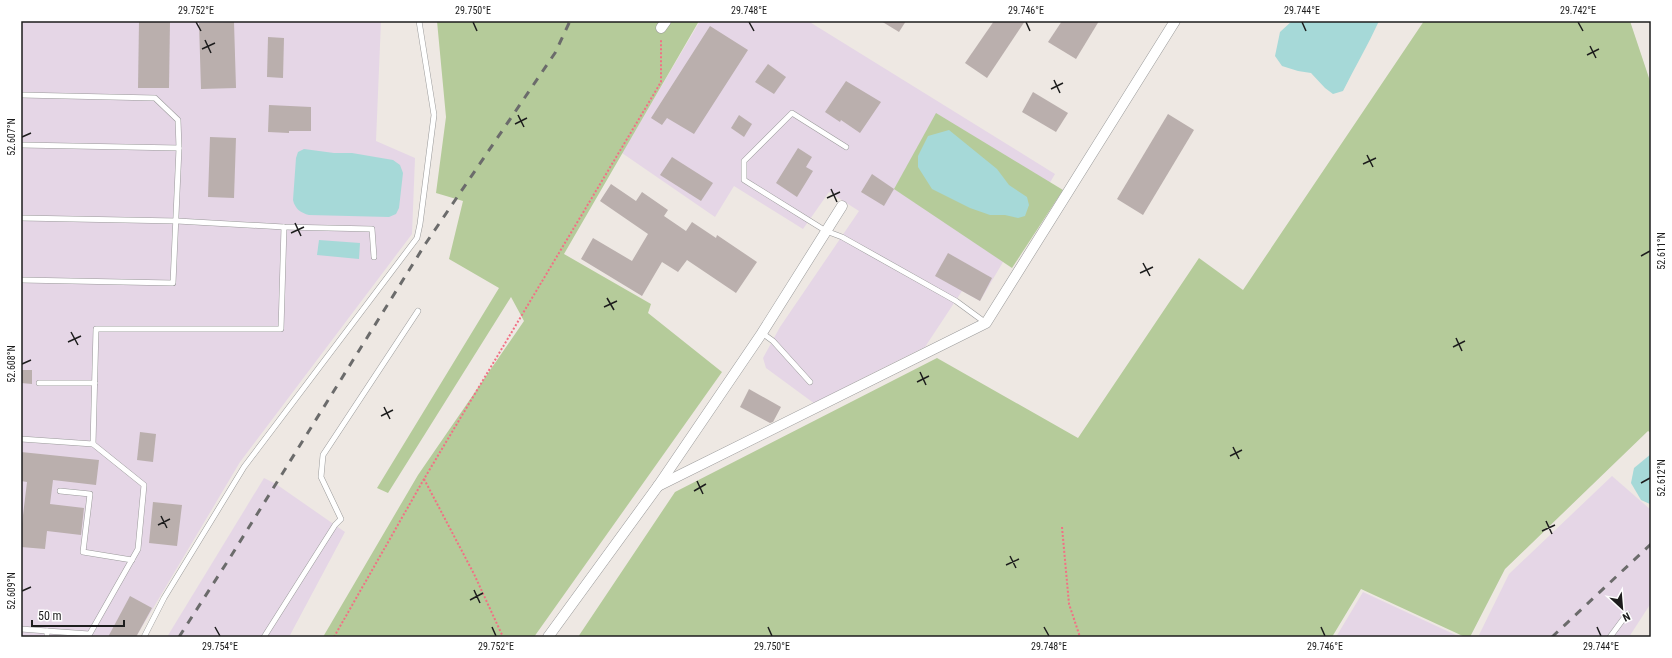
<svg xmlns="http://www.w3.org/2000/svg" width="1672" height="658" viewBox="0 0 1672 658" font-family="'Roboto Condensed',sans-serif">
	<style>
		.industrial { fill: #e5d6e6 }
		.forest { fill: #b5cb9a }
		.water { fill: #a6d9d8 }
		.building { fill: #baafad }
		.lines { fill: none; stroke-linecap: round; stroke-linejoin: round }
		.lane-casing { stroke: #9a9a9a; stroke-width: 6 }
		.street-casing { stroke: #9a9a9a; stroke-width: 11 }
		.path { stroke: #f27084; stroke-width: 2; stroke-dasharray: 2 2; stroke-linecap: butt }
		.lane { stroke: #fff; stroke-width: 5 }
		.street { stroke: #fff; stroke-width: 10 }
		.rail { stroke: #6b6b6b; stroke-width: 3; stroke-dasharray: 8 8; stroke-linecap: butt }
		.ticks { fill: none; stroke: #1d1d1d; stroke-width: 1.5 }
		.neatline { fill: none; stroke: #1d1d1d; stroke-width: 1.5 }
		.ticks-label { font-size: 10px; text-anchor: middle; fill: #1d1d1d }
	</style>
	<rect width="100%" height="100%" fill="#eee8e3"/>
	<g class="industrial">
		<polygon points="21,21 381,21 376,141 415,158 412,234 240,462 136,637 21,637"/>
		<polygon points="700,21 808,21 1055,174 980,301 962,291 925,347 857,381 815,404 766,368 763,358 780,327 859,211 829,192 803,229 734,186 715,217 622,153"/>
		<polygon points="1612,476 1651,510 1651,603 1629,637 1478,637 1509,574"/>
		<polygon points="264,478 276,484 345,532 289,637 167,637"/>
		<polygon points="1363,592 1460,637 1336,637"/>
	</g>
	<g class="forest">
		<polygon points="437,21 699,21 564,254 651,304 648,313 722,372 534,637 323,637 418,475 524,321 511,297 388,493 377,488 499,288 449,259 463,201 436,193 446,117"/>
		<polygon points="1424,21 1630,21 1651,84 1651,433 1648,431 1505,569 1470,637 1465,637 1361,589 1332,637 578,637 675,492 937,358 1078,438 1199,258 1243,290"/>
		<polygon points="936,113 1063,190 1012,268 894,189"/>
	</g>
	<g class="water">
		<path d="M1292,21H1379C1368,45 1355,67 1343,91L1333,94L1325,88L1311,73L1298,71L1282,66L1275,56L1280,32Z"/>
		<polygon points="949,130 997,169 1009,185 1027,197 1029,205 1025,216 1018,218 1005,215 990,215 970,208 932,189 918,167 918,156 928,136"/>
		<path d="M304,149L334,153H352L393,160L400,165L403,173L399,208L396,214L389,217L309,215C301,213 295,209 293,200L296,158L298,152Z"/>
		<polygon points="319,240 360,243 359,259 317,255"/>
		<polygon points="1651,454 1651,503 1650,504 1641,500 1631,483 1634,468"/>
	</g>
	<g class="building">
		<polygon points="139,21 170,21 169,88 138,88"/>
		<polygon points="881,21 906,21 899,32"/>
		<polygon points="994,21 1025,21 987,78 965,63"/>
		<polygon points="1062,21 1099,21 1076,59 1048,42"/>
		<polygon points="234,22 236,88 201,89 199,23"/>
		<polygon points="710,26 748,50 694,134 667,118 662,125 651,118"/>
		<polygon points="268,37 284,38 283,78 267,77"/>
		<polygon points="768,64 786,77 774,94 755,82"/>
		<polygon points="846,81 881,102 860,133 841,120 840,122 825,112"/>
		<polygon points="1033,92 1068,113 1056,132 1022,112"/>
		<polygon points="269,105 311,107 311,131 289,131 289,133 268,132"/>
		<polygon points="1168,114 1194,130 1143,215 1117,199"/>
		<polygon points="739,115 752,124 744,137 731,128"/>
		<polygon points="210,137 236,138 234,198 208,197"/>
		<polygon points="798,148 812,157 806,167 813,171 797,197 776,183"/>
		<polygon points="672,157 713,183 701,201 660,175"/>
		<polygon points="872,174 894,189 884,206 861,192"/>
		<polygon points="611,184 636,201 642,192 668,210 664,216 686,231 692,222 716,238 717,235 757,262 736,293 687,260 678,272 662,262 642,296 581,259 593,238 632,261 648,234 600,201"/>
		<polygon points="948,253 992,278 980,301 935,276"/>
		<polygon points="21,370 32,370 32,384 21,383"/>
		<polygon points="749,389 781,407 773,422 770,423 740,407"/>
		<polygon points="140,432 156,434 153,462 137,460"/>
		<polygon points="21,452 99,460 96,485 53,480 50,504 84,508 81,535 47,531 45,549 21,547 21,532 27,482 21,481"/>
		<polygon points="153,502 182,505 177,546 149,543"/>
		<polygon points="130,596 152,608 136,637 108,637"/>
	</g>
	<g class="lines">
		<g class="lane-casing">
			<g id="lane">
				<polyline points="21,95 155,98 178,120 179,148"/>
				<polyline points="21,145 179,148 173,283 21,280"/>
				<polyline points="846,147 792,113 744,161 744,180 826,231 842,237 956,301 986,323"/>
				<polyline points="21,218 177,221 284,227 372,229 374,257"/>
				<polyline points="762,333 773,341 810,382"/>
				<polyline points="39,383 95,383"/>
				<polyline points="21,439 93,444 96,329 281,329 284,227"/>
				<polyline points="60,491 90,494 83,552 132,560"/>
				<polyline points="21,629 47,631"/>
				<polyline points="47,637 47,631 89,634"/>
				<polyline points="88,637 138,549 144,485 93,444"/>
				<polyline points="144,637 164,598 244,467 417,238 420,224 434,115 419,21"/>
				<polyline points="264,637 335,525 341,519 321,477 323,455 418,311"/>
				<polyline points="1610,637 1627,614"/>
			</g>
		</g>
		<g class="street-casing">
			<g id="street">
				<polyline points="661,28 666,21"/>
				<polyline points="658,486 986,323 1175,21"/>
				<polyline points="548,637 658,486 762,333 842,206"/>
			</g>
		</g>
		<g class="path">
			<polyline points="424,479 474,574 503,637"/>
			<polyline points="1062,527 1069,604 1080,637"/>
			<polyline points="334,637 424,479 661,82 661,39"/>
		</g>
		<use href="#lane" class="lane"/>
		<use href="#street" class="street"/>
		<g class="rail">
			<polyline points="179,637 231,556 426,243 555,53 570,21"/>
			<polyline points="1552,637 1651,544"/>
		</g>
	</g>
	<path class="ticks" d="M196,22L201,31M473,22L477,31M749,22L754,31M1026,22L1030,31M1302,22L1306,31M1578,22L1583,31M205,40L211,53M1590,46L1596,58M202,49L215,43M1587,55L1599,49M1054,80L1060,93M1051,89L1063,83M518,115L524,127M515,124L527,118M22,137L31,133M1367,155L1373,167M1363,164L1376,158M831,189L837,202M827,198L840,192M295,223L301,236M291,233L304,227M1641,256L1650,251M1143,263L1150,276M1140,273L1153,267M607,298L614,310M604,307L617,301M71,332L78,345M1456,338L1462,351M68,342L81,336M1453,347L1465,341M22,364L31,360M920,372L926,385M917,382L929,376M384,407L390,419M381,416L393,410M1233,447L1239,459M1230,456L1242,450M697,481L703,494M1641,483L1650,478M694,491L706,484M161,516L167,528M1546,521L1552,534M158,525L170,519M1542,531L1555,525M1010,556L1016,568M1006,565L1019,559M474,590L480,603M22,591L31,587M470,600L483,593M215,627L220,636M492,627L496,636M768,627L772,636M1044,627L1049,636M1321,627L1325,636M1597,627L1601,636"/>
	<rect width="1672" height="658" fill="none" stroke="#ffffff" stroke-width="44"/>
	<g transform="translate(1622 608) rotate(154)" stroke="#ffffff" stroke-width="3" paint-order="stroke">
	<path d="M0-3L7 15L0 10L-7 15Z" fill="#1d1d1d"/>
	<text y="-6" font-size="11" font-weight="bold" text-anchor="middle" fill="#1d1d1d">N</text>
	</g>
	<path d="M32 620v6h92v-6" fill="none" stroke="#1d1d1d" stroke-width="2"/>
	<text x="38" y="620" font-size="12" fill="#1d1d1d" stroke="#ffffff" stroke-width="3" paint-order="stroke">50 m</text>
	<rect x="22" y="22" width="1628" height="614" class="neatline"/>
	<g class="ticks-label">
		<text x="196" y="14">29.752°E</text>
		<text x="473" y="14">29.750°E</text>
		<text x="749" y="14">29.748°E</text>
		<text x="1026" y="14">29.746°E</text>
		<text x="1302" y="14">29.744°E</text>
		<text x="1578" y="14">29.742°E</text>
		<text transform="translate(11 137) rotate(-90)" y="4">52.607°N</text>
		<text transform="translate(1661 251) rotate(-90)" y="4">52.611°N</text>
		<text transform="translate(11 364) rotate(-90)" y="4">52.608°N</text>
		<text transform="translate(1661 478) rotate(-90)" y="4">52.612°N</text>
		<text transform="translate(11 591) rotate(-90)" y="4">52.609°N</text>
		<text x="220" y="650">29.754°E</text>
		<text x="496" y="650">29.752°E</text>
		<text x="772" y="650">29.750°E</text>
		<text x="1049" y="650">29.748°E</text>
		<text x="1325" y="650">29.746°E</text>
		<text x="1601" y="650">29.744°E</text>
	</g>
</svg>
